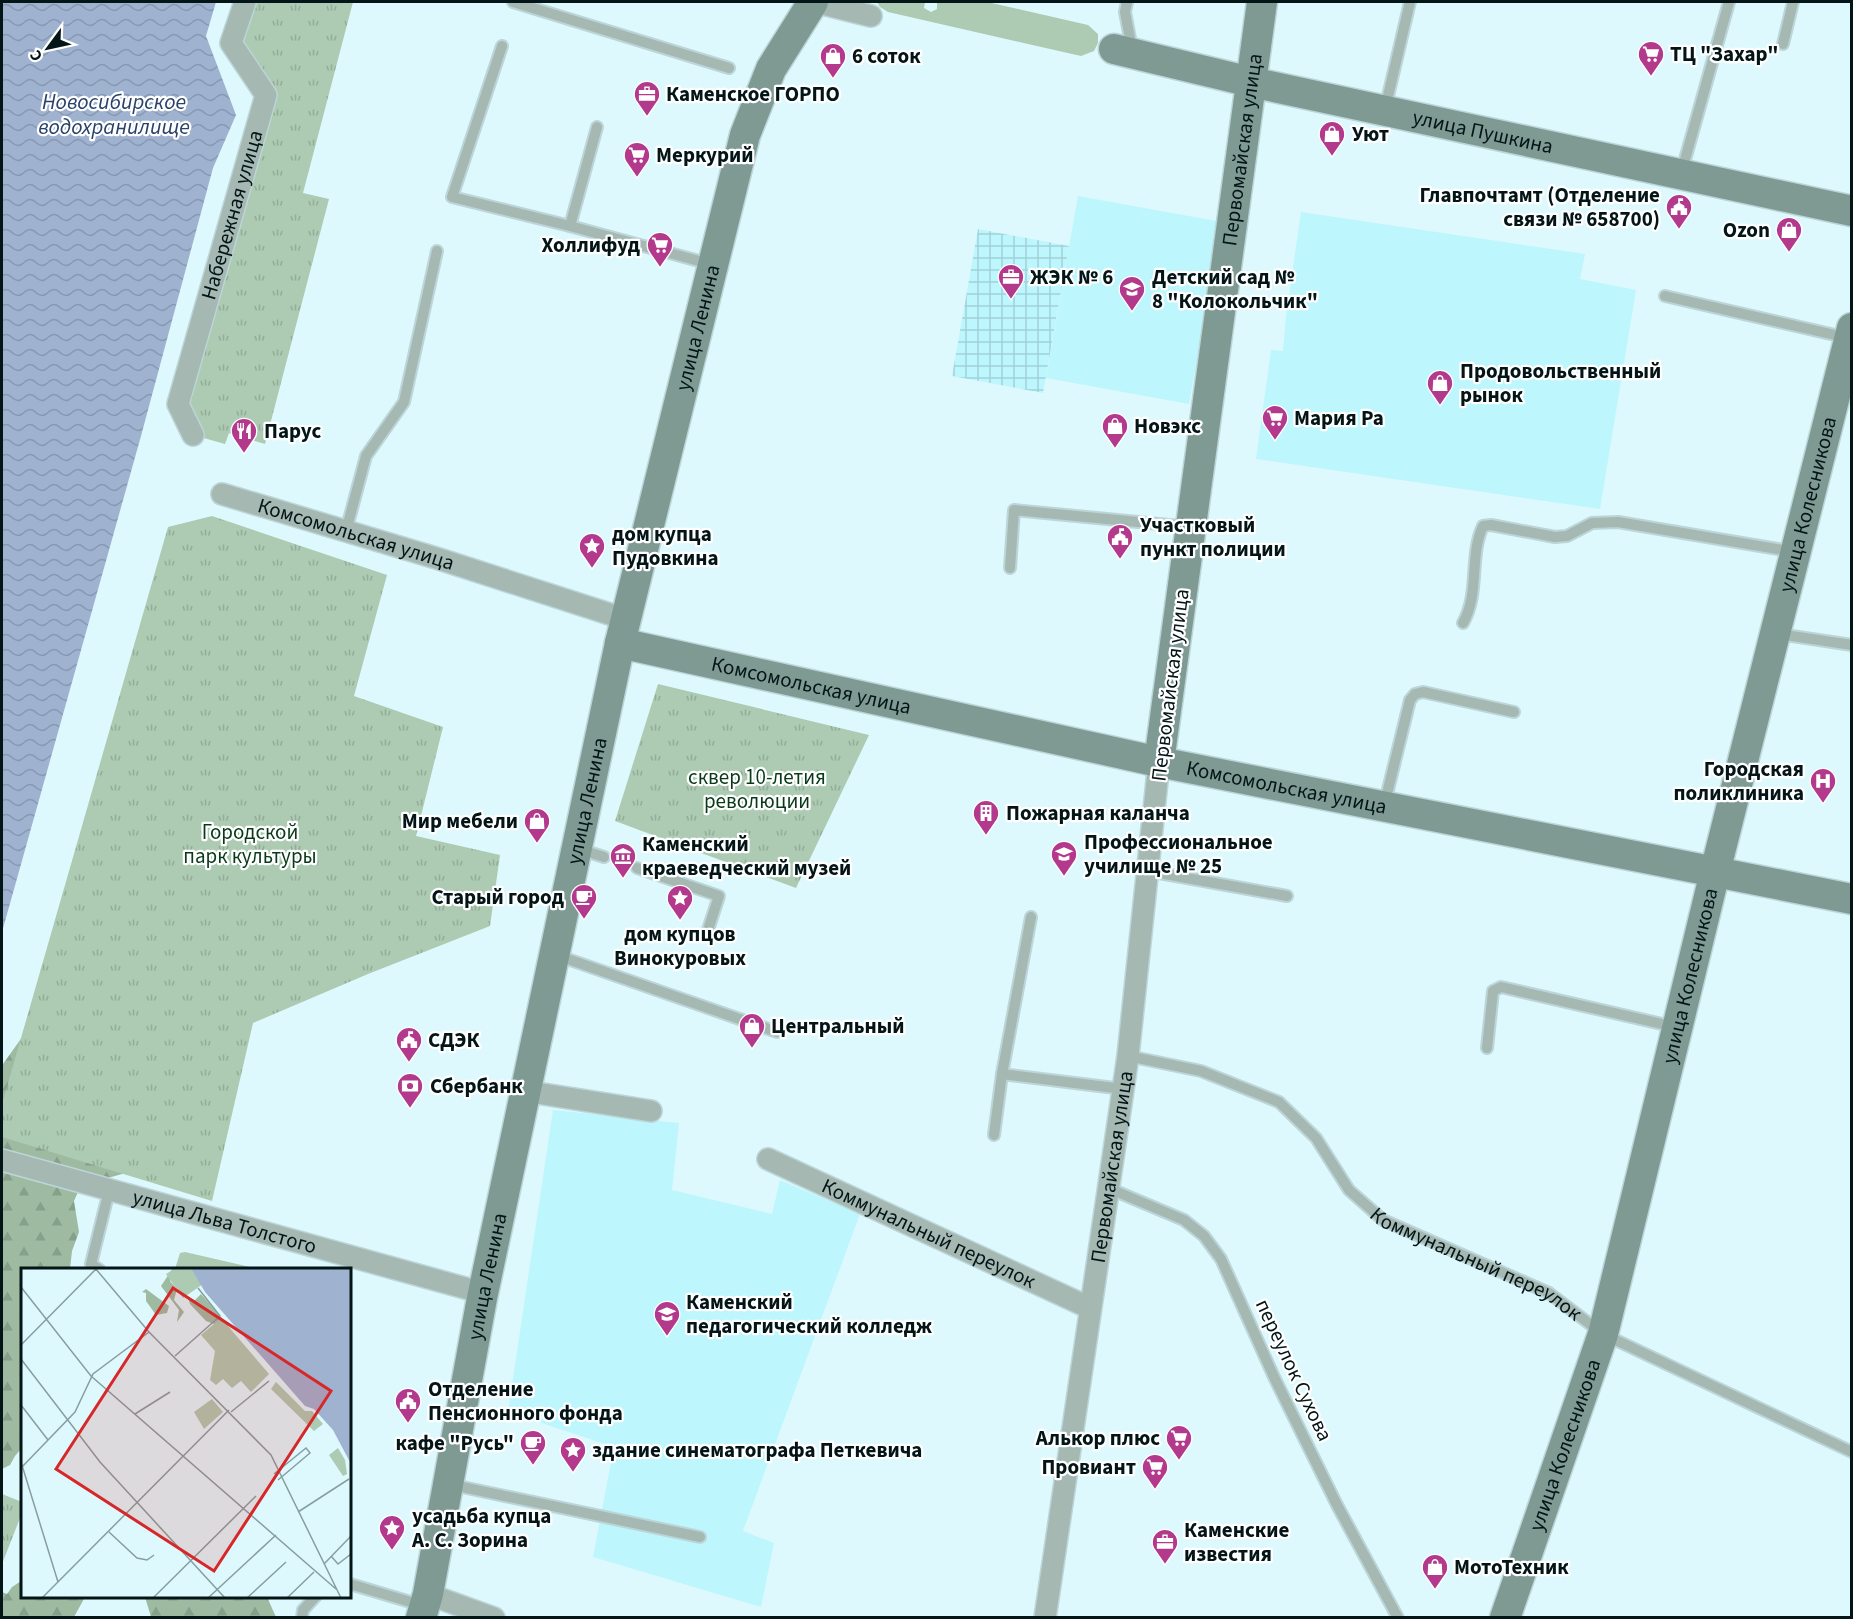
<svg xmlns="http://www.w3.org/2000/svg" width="1853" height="1619" viewBox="0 0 1853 1619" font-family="'Source Sans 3',sans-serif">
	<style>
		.built { fill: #bdf6fd }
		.industrial { fill: url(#industrial-grid) }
		.grass { fill: #adcab2 }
		.forest { fill: url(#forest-firs) }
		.park { fill: url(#park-tufts) }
		.water { fill: url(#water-waves) }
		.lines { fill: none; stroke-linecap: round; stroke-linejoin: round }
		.lane-casing { stroke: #bbd5d8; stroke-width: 14 }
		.street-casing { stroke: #bbd5d8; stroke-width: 24 }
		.secondary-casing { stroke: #bbd5d8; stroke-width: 33 }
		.lane { stroke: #a5b8b2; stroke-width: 10 }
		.street { stroke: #a5b8b2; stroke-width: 21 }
		.secondary { stroke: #7f9a93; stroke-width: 30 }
		.labels { text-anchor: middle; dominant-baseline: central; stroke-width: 4.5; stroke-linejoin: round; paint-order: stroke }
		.poi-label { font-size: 21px; font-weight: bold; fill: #041517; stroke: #fff; text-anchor: start }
		.street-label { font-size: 21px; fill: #041517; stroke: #fff }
		.park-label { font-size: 21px; fill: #083a19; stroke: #fff }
		.water-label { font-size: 22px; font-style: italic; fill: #29426b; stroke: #fff }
		.inset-river { fill: none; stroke: #9fb2d0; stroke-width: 3 }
		.inset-road { fill: none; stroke: #879ea1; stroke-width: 1.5 }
		.view { fill: #d62828; fill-opacity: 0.15; stroke: #d62828; stroke-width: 3 }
		.inset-edge { fill: none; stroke: #041517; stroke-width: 3 }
	</style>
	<defs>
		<pattern id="industrial-grid" width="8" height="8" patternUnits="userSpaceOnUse" patternTransform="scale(1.5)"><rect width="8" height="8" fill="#bdf6fd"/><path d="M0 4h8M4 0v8" fill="none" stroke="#a1d2d8"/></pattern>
		<pattern id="forest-firs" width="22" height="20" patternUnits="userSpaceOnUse" patternTransform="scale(1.5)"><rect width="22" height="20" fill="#9ebba2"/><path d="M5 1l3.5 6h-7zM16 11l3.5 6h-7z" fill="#86a08b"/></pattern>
		<pattern id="park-tufts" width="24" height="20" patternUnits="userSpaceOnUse" patternTransform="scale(1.5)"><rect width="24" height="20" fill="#adcab2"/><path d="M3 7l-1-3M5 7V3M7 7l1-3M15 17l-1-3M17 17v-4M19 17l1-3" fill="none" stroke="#93ad98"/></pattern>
		<pattern id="water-waves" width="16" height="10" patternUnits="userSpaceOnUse" patternTransform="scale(1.5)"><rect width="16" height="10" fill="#9fb2d0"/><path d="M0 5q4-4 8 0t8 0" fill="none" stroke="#8798b2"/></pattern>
	</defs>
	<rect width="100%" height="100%" fill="#def9fd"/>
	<g class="built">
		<polygon points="1078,196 1222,222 1189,404 1046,378"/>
		<polygon points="1301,212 1585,254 1580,279 1636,290 1600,509 1256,459 1271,350 1283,351 1286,316"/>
		<polygon points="553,1110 679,1123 672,1190 772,1214 780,1180 860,1214 743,1531 774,1543 761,1607 593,1557 614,1447 508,1412"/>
	</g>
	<polygon class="industrial" points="978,229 1069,246 1043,393 952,376"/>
	<g class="grass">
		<polygon points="877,2 925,2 924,8 931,12 937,9 937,2 987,2 1088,25 1098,34 1098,43 1094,51 1081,56 888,12 880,7"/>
		<polygon points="185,1252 250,1267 254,1269 175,1269 180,1253"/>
	</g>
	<g class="forest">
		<polygon points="35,1019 129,1172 108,1178 78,1192 74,1201 79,1232 72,1251 70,1269 22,1270 22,1448 15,1456 10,1465 2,1469 2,1070 3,1064"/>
		<polygon points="21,1581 22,1582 22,1596 85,1597 74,1617 2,1617 2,1592 7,1594 12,1587"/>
		<polygon points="145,1597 267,1597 276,1617 151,1617"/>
	</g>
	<g class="park">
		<polygon points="245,2 353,2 303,193 329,199 265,444 229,433 225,444 193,435 178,404 266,95 231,43"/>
		<polygon points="212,516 387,575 354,696 443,727 416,836 500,855 490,926 368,974 253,1023 212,1201 2,1137 2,1104 168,527"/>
		<polygon points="658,684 869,735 796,888 615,821"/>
		<polygon points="2,1494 22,1502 22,1513 2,1564"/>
	</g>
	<polygon class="water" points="2,2 216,2 206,36 236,115 213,168 141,436 2,932"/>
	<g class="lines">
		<g class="lane-casing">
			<g id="lane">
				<polyline points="513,2 729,68"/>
				<polyline points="1127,2 1125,12 1132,49"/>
				<polyline points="1783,44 1793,2"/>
				<polyline points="502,46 452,197 570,226 710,264"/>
				<polyline points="1385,109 1410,2"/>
				<polyline points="1681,174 1729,2"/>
				<polyline points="570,226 597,127"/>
				<polyline points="1665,296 1848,338"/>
				<polyline points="346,531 366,456 404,402 437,251"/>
				<polyline points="1010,568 1014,510 1190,527"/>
				<path d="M1463,623C1480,593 1469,556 1483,526L1491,525L1555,537L1567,536L1592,523L1618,522L1795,552"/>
				<polyline points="1778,634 1852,645"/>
				<polyline points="1384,806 1410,700 1415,694 1423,692 1514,712"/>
				<polyline points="579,849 604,857"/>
				<polyline points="637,868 719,896 707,933"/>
				<polyline points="1148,871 1287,896"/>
				<polyline points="1031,917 1002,1074 1123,1089"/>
				<polyline points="556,955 777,1032"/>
				<polyline points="1487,1048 1493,991 1501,987 1675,1027"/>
				<path id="s1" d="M1128,1056L1201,1071L1279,1102L1316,1138L1349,1190L1383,1220L1549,1293L1603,1334L1852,1452"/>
				<polyline points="994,1135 1002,1074"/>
				<polyline points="1108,1188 1184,1220 1204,1236 1221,1259 1274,1377 1337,1505 1398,1618"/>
				<polyline points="100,1270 91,1264 109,1191"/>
				<polyline points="448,1484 700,1537"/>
				<polyline points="350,1584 424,1606"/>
				<polyline points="302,1618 303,1610 316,1596"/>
			</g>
		</g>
		<g class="street-casing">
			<g id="street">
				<polyline points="815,2 871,16"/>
				<path id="s2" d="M193,435L178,404L266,95L231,43L245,2"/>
				<path id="s3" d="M222,494L436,558L625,619"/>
				<polyline points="524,1091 651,1111"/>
				<path id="s4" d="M768,1159L1090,1308"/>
				<path id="s5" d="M2,1160L483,1293"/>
				<polyline points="428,1594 494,1618"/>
				<path id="s6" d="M1045,1618L1128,1056L1159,762"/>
			</g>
		</g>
		<g class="secondary-casing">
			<g id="secondary">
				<path id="s7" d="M1114,49L1251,82L1852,211"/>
				<path id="s8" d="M620,643L1159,762L1852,899"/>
				<path id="s9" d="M1159,762L1262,2"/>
				<path id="s10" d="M421,1618L428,1594L482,1298L620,643L745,135L771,69L813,2"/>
				<path id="s11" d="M1505,1618L1603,1334L1715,872L1852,328"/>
			</g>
		</g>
		<use href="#lane" class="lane"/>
		<use href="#street" class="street"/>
		<use href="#secondary" class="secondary"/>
	</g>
	<defs>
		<g id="supermarket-pin" transform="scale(1.35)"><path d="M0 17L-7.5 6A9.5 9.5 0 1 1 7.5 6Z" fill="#b2398c" stroke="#fff"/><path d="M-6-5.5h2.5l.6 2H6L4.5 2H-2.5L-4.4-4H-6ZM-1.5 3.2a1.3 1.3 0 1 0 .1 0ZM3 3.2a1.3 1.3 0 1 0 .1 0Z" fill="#fff"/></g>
		<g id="shop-pin" transform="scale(1.35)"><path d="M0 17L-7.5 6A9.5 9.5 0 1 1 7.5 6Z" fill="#b2398c" stroke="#fff"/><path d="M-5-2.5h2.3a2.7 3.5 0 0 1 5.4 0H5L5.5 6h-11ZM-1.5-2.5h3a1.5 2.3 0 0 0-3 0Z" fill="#fff"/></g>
		<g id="office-pin" transform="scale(1.35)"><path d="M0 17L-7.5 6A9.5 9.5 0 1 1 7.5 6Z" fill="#b2398c" stroke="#fff"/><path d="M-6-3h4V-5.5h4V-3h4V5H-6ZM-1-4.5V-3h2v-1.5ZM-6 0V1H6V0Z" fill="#fff"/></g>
		<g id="civic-pin" transform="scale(1.35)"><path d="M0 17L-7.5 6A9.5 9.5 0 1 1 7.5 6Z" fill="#b2398c" stroke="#fff"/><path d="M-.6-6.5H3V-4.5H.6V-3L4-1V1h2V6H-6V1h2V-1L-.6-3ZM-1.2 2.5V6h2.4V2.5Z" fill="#fff"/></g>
		<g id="school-pin" transform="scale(1.35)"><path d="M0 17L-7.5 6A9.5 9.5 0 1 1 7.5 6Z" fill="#b2398c" stroke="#fff"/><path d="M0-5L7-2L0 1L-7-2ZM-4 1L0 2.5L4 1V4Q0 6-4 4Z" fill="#fff"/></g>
		<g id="restaurant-pin" transform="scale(1.35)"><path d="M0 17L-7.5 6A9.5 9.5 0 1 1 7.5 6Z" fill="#b2398c" stroke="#fff"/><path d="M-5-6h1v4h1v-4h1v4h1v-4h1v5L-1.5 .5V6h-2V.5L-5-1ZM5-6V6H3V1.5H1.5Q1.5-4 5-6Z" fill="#fff"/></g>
		<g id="sight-pin" transform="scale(1.35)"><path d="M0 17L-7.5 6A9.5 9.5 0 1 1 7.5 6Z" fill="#b2398c" stroke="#fff"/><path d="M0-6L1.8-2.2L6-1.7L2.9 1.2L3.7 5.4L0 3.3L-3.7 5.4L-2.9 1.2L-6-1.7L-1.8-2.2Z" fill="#fff"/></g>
		<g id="hospital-pin" transform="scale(1.35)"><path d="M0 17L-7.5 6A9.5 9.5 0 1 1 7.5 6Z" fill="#b2398c" stroke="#fff"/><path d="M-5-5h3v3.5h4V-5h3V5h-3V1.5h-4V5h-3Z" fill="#fff"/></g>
		<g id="building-pin" transform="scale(1.35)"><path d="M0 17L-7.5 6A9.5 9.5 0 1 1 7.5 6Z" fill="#b2398c" stroke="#fff"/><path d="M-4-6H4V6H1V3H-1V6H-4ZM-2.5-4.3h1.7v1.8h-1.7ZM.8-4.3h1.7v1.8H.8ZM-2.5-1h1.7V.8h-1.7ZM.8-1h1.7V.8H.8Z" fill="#fff"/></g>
		<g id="university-pin" transform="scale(1.35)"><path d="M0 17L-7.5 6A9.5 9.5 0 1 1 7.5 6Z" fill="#b2398c" stroke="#fff"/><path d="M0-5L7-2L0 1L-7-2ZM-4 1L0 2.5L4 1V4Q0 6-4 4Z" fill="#fff"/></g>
		<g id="museum-pin" transform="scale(1.35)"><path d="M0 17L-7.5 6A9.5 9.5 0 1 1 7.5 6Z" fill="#b2398c" stroke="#fff"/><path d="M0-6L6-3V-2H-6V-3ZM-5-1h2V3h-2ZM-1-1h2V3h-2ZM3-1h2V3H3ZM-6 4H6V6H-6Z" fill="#fff"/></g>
		<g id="cafe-pin" transform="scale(1.35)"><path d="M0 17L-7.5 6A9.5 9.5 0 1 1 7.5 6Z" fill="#b2398c" stroke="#fff"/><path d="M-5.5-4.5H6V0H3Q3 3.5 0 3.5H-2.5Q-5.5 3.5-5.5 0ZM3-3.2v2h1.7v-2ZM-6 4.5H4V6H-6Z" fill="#fff"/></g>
		<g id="bank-pin" transform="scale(1.35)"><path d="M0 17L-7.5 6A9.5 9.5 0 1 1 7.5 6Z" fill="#b2398c" stroke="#fff"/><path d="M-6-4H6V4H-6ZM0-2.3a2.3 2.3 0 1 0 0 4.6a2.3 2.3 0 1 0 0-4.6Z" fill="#fff"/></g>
	</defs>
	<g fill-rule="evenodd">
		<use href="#supermarket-pin" x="1651" y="54"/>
		<use href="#shop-pin" x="833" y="56"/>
		<use href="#office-pin" x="647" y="94"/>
		<use href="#shop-pin" x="1332" y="134"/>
		<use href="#supermarket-pin" x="637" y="155"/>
		<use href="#civic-pin" x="1679" y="207"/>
		<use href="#shop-pin" x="1789" y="230"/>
		<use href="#supermarket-pin" x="660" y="245"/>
		<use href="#office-pin" x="1011" y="277"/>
		<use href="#school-pin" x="1132" y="289"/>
		<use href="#shop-pin" x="1440" y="383"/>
		<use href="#supermarket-pin" x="1275" y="418"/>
		<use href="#shop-pin" x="1115" y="426"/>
		<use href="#restaurant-pin" x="244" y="431"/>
		<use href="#civic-pin" x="1120" y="537"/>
		<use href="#sight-pin" x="592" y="546"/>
		<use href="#hospital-pin" x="1823" y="781"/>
		<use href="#building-pin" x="986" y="813"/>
		<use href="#shop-pin" x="537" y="821"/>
		<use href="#university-pin" x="1064" y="854"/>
		<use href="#museum-pin" x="623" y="856"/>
		<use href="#cafe-pin" x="584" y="897"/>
		<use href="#sight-pin" x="680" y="898"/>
		<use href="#shop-pin" x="752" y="1026"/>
		<use href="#civic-pin" x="409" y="1040"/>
		<use href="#bank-pin" x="410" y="1086"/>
		<use href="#university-pin" x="667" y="1314"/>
		<use href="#civic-pin" x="408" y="1401"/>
		<use href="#supermarket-pin" x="1179" y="1438"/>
		<use href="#cafe-pin" x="533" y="1443"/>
		<use href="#sight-pin" x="573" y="1450"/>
		<use href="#supermarket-pin" x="1155" y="1467"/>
		<use href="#sight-pin" x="392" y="1528"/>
		<use href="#office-pin" x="1165" y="1542"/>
		<use href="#shop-pin" x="1435" y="1567"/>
	</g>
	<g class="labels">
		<g class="poi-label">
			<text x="1670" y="54">ТЦ "Захар"</text>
			<text x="852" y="56">6 соток</text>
			<text x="666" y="94">Каменское ГОРПО</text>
			<text x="1352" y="134">Уют</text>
			<text x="656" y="155">Меркурий</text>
			<text x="1660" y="195" text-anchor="end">Главпочтамт (Отделение<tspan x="1660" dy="24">связи № 658700)</tspan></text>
			<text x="1770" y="230" text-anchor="end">Ozon</text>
			<text x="640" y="245" text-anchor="end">Холлифуд</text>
			<text x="1030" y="277">ЖЭК № 6</text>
			<text x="1152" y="277">Детский сад №<tspan x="1152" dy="24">8 "Колокольчик"</tspan></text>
			<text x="1460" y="371">Продовольственный<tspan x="1460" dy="24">рынок</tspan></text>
			<text x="1294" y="418">Мария Ра</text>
			<text x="1134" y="426">Новэкс</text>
			<text x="264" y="431">Парус</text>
			<text x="1140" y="525">Участковый<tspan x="1140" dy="24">пункт полиции</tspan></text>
			<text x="612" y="534">дом купца<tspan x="612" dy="24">Пудовкина</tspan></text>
			<text x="1804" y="769" text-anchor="end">Городская<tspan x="1804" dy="24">поликлиника</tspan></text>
			<text x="1006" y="813">Пожарная каланча</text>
			<text x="518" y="821" text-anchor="end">Мир мебели</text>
			<text x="1084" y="842">Профессиональное<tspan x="1084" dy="24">училище № 25</tspan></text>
			<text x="642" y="844">Каменский<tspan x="642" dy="24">краеведческий музей</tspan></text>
			<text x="564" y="897" text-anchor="end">Старый город</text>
			<text x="680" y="934" text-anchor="middle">дом купцов<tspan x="680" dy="24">Винокуровых</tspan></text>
			<text x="771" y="1026">Центральный</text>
			<text x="428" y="1040">СДЭК</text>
			<text x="430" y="1086">Сбербанк</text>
			<text x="686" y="1302">Каменский<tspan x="686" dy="24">педагогический колледж</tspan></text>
			<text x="428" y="1389">Отделение<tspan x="428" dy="24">Пенсионного фонда</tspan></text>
			<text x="1160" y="1438" text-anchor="end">Алькор плюс</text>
			<text x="514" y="1443" text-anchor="end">кафе "Русь"</text>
			<text x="592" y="1450">здание синематографа Петкевича</text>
			<text x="1136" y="1467" text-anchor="end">Провиант</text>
			<text x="412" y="1516">усадьба купца<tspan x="412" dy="24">А. С. Зорина</tspan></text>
			<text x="1184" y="1530">Каменские<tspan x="1184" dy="24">известия</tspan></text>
			<text x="1454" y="1567">МотоТехник</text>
		</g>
		<g class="street-label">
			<text stroke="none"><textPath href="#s7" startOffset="378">улица Пушкина</textPath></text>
			<text stroke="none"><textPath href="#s9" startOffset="618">Первомайская улица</textPath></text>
			<text stroke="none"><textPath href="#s2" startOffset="231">Набережная улица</textPath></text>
			<text stroke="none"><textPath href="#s10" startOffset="1320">улица Ленина</textPath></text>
			<text stroke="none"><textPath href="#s11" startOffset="1155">улица Колесникова</textPath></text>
			<text stroke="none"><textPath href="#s3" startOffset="140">Комсомольская улица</textPath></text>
			<text stroke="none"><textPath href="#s8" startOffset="196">Комсомольская улица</textPath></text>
			<text transform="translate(1170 685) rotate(-83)">Первомайская улица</text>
			<text stroke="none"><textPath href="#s8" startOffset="682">Комсомольская улица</textPath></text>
			<text stroke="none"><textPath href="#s10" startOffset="834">улица Ленина</textPath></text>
			<text stroke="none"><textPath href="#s11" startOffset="669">улица Колесникова</textPath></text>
			<text stroke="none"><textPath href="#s6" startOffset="456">Первомайская улица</textPath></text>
			<text stroke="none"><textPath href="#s5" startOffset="231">улица Льва Толстого</textPath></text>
			<text stroke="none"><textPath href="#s4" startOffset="177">Коммунальный переулок</textPath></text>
			<text stroke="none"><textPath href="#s1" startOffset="420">Коммунальный переулок</textPath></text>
			<text stroke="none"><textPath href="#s10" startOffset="348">улица Ленина</textPath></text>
			<text transform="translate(1294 1370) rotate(65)">переулок Сухова</text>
			<text stroke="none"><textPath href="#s11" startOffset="183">улица Колесникова</textPath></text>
		</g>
		<g class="park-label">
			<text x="757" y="777">сквер 10-летия<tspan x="757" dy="24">революции</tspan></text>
			<text x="250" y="832">Городской<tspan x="250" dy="24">парк культуры</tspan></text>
		</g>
		<g class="water-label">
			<text x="114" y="102">Новосибирское<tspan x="114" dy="25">водохранилище</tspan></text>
		</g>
	</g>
	<g transform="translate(21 1268)">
		<rect width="330" height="330" fill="#def9fd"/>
		<path d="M317,180L324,192L326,206L322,208L308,187Z" fill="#adcab2"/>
		<path d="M152,0H161L149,13L156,21L153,32L163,44L156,54L158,42L140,18ZM125,21L148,38L146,45L135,47L125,33V25L121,24ZM180,26L206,56L209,62L185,53L169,36L167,30L174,32Z" fill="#9ebba2"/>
		<path d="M155,0H170L182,16L162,30L145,6ZM200,50L248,106L230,124L220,113L211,120L202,111L195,117L189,112L194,83L180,67ZM255,114L284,143H291L302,156L293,163L250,121ZM191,131L202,144L183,161L173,144Z" fill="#adcab2"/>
		<path d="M170,0H330V205L329,194L312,162L293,141L284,138L184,24Z" fill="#9fb2d0"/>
		<path class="inset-river" d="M272,0L330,65"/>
		<path class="inset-road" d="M74,0L128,64L250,187L320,330M0,19L70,108L315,321M0,77L75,1M154,88L199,48L177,20M0,91L79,194L204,330M0,137L27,172M210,144L248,113M114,146L149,124M0,194L37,314M0,200L54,144L72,106L128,64M253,206L285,180L289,185L257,212M277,244L328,211M88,264L116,290L126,292L133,287M310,288L317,296L330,286M303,296L330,268M21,330L208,142M132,330L235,228M187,330L255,267M226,330L265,294M266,330L293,304"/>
		<path class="view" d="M152,20L310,123L193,303L35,201Z"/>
		<rect width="330" height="330" class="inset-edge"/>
	</g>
	<rect width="1853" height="1619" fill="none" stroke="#041517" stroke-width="6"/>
	<g transform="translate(48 48) rotate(237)" stroke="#ffffff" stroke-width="4.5" paint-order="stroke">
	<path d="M0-4.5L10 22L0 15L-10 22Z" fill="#041517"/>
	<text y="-9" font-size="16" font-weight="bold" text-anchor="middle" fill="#041517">С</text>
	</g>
</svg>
